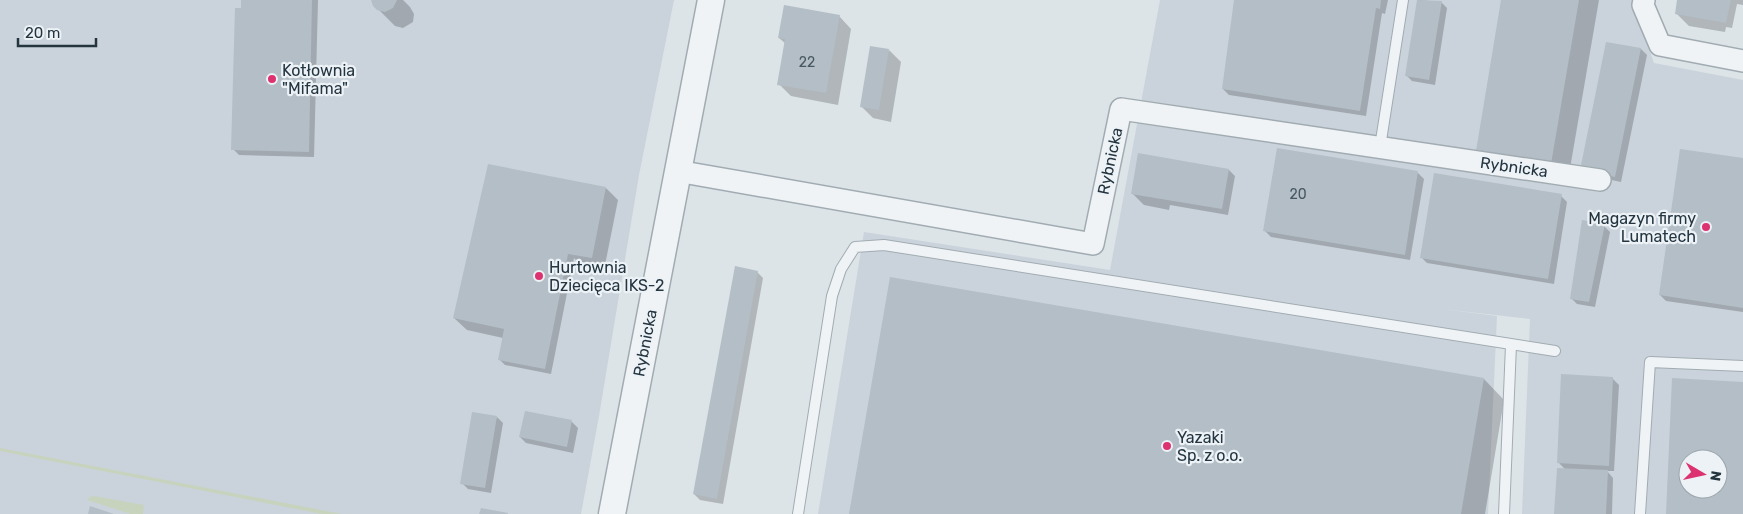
<svg xmlns="http://www.w3.org/2000/svg" width="1743" height="514" viewBox="0 0 1743 514" font-family="Rubik,sans-serif">
	<style>
		.built { fill: #cad3db; fill-rule: evenodd }
		.green { fill: #c7d3bd }
		.shadow { fill: #0003 }
		.building { fill: #b3bec6; fill-rule: evenodd }
		.lines { fill: none; stroke-linecap: round; stroke-linejoin: round }
		.service-casing { stroke: #a1acb2; stroke-width: 12 }
		.minor-casing { stroke: #a1acb2; stroke-width: 24 }
		.tertiary-casing { stroke: #a1acb2; stroke-width: 29 }
		.service { stroke: #f0f3f6; stroke-width: 10 }
		.minor { stroke: #f0f3f6; stroke-width: 21 }
		.tertiary { stroke: #f0f3f6; stroke-width: 26 }
		.poi-dot { fill: #dd3270; stroke: #ecf2f6; stroke-width: 2 }
		.labels { text-anchor: middle; dominant-baseline: central; stroke-width: 4.5; stroke-linejoin: round; paint-order: stroke }
		.number-label { font-size: 14px; fill: #485762 }
		.poi-label { font-size: 16px; fill: #243540; stroke: #ecf2f6; text-anchor: start }
		.street-label { font-size: 16px; fill: #243540; stroke: #ecf2f6 }
	</style>
	<rect width="100%" height="100%" fill="#dce4e8"/>
	<g class="built">
		<polygon points="0,0 674,0 639,175 599,416 581,514 0,514"/>
		<path d="M1160,0H1635L1634,5L1654,63L1743,80V514H1522L1530,319L1442,309L1497,316L1488,514H818L864,232L1110,270ZM1688,459H1718V489H1688Z"/>
	</g>
	<g class="green">
		<polygon points="0,448 342,514 322,514 0,451"/>
		<polygon points="94,496 144,505 143,514 131,514 87,500 90,497"/>
	</g>
	<g class="shadow">
		<polygon points="242,0 318,0 314,157 239,155 233,149"/>
		<polygon points="373,0 403,0 410,7 414,14 413,22 403,28 395,26 378,9"/>
		<polygon points="1235,0 1388,0 1385,14 1382,13 1366,116 1229,95 1223,89"/>
		<polygon points="1419,0 1441,2 1447,8 1435,85 1412,81 1406,75"/>
		<polygon points="1502,0 1599,0 1568,180 1494,168"/>
		<polygon points="1679,0 1743,0 1743,5 1737,4 1732,28 1726,27 1725,32 1689,26 1676,13"/>
		<polygon points="839,16 851,29 838,105 791,96 779,84 786,44 779,38"/>
		<polygon points="1607,43 1641,49 1647,55 1621,182 1588,175"/>
		<polygon points="889,50 901,62 891,122 873,118 861,106"/>
		<polygon points="1743,159 1743,312 1666,301 1660,295"/>
		<polygon points="1229,170 1235,176 1228,215 1170,205 1169,210 1144,205 1132,193"/>
		<polygon points="1418,173 1424,179 1410,260 1271,237 1265,231"/>
		<polygon points="606,188 618,200 604,270 581,265 574,258 551,374 505,365 499,359 503,338 467,330 454,318"/>
		<polygon points="1561,196 1567,202 1554,284 1427,263 1421,257"/>
		<polygon points="1604,226 1610,232 1595,307 1577,304 1571,298"/>
		<polygon points="757,272 763,278 723,504 700,500 694,494"/>
		<polygon points="1612,378 1619,385 1614,471 1607,471 1613,478 1612,514 1556,514 1565,469 1559,463"/>
		<polygon points="1484,379 1504,400 1485,514 851,514"/>
		<polygon points="526,412 572,422 578,428 573,453 526,443 520,437"/>
		<polygon points="497,417 503,423 491,493 468,489 462,483"/>
	</g>
	<g class="building">
		<polygon points="241,0 312,0 309,152 231,150 235,8 241,8"/>
		<polygon points="371,0 397,0 393,8 385,12 377,10 373,6"/>
		<polygon points="1234,0 1381,0 1380,9 1376,8 1360,111 1222,89"/>
		<polygon points="1417,0 1442,1 1429,80 1405,76"/>
		<polygon points="1501,0 1579,0 1551,164 1476,151"/>
		<polygon points="1677,0 1731,0 1726,23 1675,14"/>
		<polygon points="784,5 840,15 826,93 777,85 785,39 778,38"/>
		<polygon points="1606,42 1641,48 1615,177 1580,170"/>
		<polygon points="870,46 889,49 879,110 860,107"/>
		<polygon points="1277,148 1418,171 1405,255 1263,231"/>
		<polygon points="1680,149 1743,158 1743,308 1659,295"/>
		<polygon points="1138,153 1229,169 1222,209 1131,194"/>
		<polygon points="488,164 606,187 592,258 568,254 545,369 498,360 504,329 453,318"/>
		<polygon points="1434,173 1562,194 1548,279 1420,258"/>
		<polygon points="1582,220 1605,224 1589,302 1570,299"/>
		<polygon points="735,266 758,271 717,499 693,494"/>
		<polygon points="890,277 1484,378 1461,514 849,514"/>
		<polygon points="1561,374 1613,377 1609,466 1557,463"/>
		<path d="M1672,378L1743,382V514H1666ZM1688,459H1718V489H1688Z"/>
		<polygon points="525,411 572,420 567,447 519,437"/>
		<polygon points="472,412 497,416 485,488 460,484"/>
		<polygon points="1557,468 1608,470 1606,514 1554,514"/>
		<polygon points="90,506 114,514 88,514"/>
		<polygon points="481,508 508,513 508,514 479,514"/>
	</g>
	<g class="lines">
		<g class="service-casing">
			<g id="service">
				<polyline points="1380,147 1403,0"/>
				<polyline points="798,514 832,296 841,269 855,247 884,245 1555,351"/>
				<polyline points="1504,514 1511,345"/>
				<polyline points="1640,514 1650,362 1743,366"/>
			</g>
		</g>
		<g class="minor-casing">
			<g id="minor">
				<polyline points="1644,0 1643,5 1660,45 1743,61"/>
				<polyline points="677,171 1093,244 1121,109 1600,180"/>
			</g>
		</g>
		<g class="tertiary-casing">
			<polyline id="tertiary" points="612,514 711,0"/>
		</g>
		<use href="#service" class="service"/>
		<use href="#minor" class="minor"/>
		<use href="#tertiary" class="tertiary"/>
	</g>
	<g class="poi-dot">
		<circle cx="272" cy="79" r="5"/>
		<circle cx="1706" cy="227" r="5"/>
		<circle cx="539" cy="276" r="5"/>
		<circle cx="1167" cy="446" r="5"/>
	</g>
	<g class="labels">
		<g class="number-label">
			<text x="807" y="62">22</text>
			<text x="1298" y="194">20</text>
		</g>
		<g class="poi-label">
			<text x="282" y="70">Kotłownia<tspan x="282" dy="18">"Mifama"</tspan></text>
			<text x="1696" y="218" text-anchor="end">Magazyn firmy<tspan x="1696" dy="18">Lumatech</tspan></text>
			<text x="549" y="267">Hurtownia<tspan x="549" dy="18">Dziecięca IKS-2</tspan></text>
			<text x="1177" y="437">Yazaki<tspan x="1177" dy="18">Sp. z o.o.</tspan></text>
		</g>
		<g class="street-label">
			<text transform="translate(1110 161) rotate(-78)">Rybnicka</text>
			<text transform="translate(1514 167) rotate(8)">Rybnicka</text>
			<text transform="translate(645 343) rotate(-79)">Rybnicka</text>
		</g>
	</g>
	<g transform="translate(1703 474) rotate(99)"><circle r="24" fill="#ecf2f6" stroke="#9ca6ad"/>
	<path d="M0-4L9 19L0 12L-9 19Z" fill="#dd3270"/>
	<text y="-8" font-size="14" font-weight="bold" text-anchor="middle" fill="#243540">N</text>
	</g>
	<path d="M18 38v8h78v-8" fill="none" stroke="#243540" stroke-width="2.5"/>
	<text x="25" y="38" font-size="15" fill="#243540" stroke="#ecf2f6" stroke-width="4" paint-order="stroke">20 m</text>
</svg>
